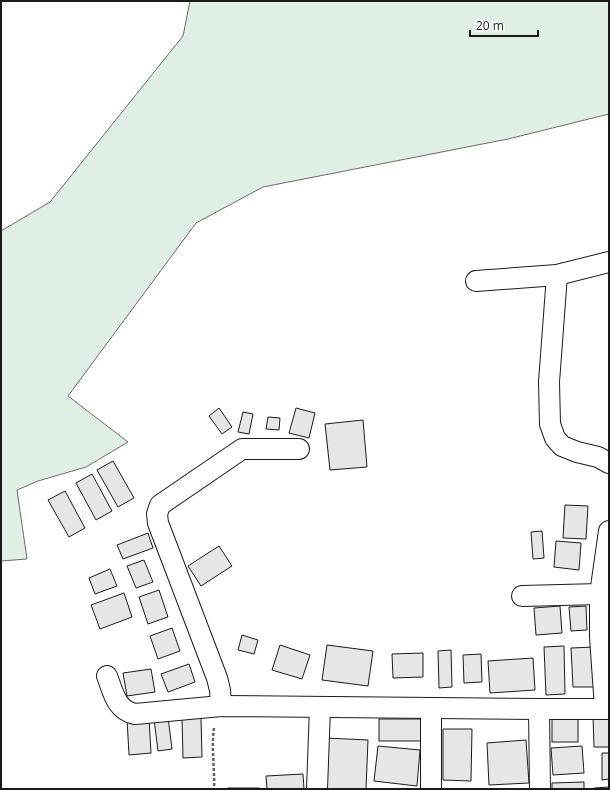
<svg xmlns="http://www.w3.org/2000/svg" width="610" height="790" viewBox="0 0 610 790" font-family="'Open Sans',sans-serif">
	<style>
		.green { fill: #e0efe3; stroke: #6a6a6a }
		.building { fill: #e6e6e6; stroke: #1a1a1a }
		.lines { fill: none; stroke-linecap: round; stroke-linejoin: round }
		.minor-casing { stroke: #1a1a1a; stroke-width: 22 }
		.path { stroke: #5f5f5f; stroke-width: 2.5; stroke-dasharray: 3 2; stroke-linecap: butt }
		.minor { stroke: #fff; stroke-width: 20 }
	</style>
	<rect width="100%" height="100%" fill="#fff"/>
	<polygon class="green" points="190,1 609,1 609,114 508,139 263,187 196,223 68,396 128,442 86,467 38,481 17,490 27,559 1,561 1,231 50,202 183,36"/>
	<g class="building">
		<polygon points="219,408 232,427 222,434 209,416"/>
		<polygon points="296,408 315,413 309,438 289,433"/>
		<polygon points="243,412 253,414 249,434 238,432"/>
		<polygon points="268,417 280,418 279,430 266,429"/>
		<polygon points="363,420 367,467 330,470 325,424"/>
		<polygon points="113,461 134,498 118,507 97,470"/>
		<polygon points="92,474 112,511 96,520 76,483"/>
		<polygon points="65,491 85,528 69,537 48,500"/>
		<polygon points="565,505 588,506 586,539 563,538"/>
		<polygon points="542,531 544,558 533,559 531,532"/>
		<polygon points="148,533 153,548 123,559 117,545"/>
		<polygon points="556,541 581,543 579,570 554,567"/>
		<polygon points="219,546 232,566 201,586 188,566"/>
		<polygon points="144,560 153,582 136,588 127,566"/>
		<polygon points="110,569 117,586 95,594 89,578"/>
		<polygon points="159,590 168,617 148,624 139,597"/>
		<polygon points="124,593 132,617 100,629 91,605"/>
		<polygon points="560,606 562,633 536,635 534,608"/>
		<polygon points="586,606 587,630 571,631 569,607"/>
		<polygon points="172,628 180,651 158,659 150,636"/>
		<polygon points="242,635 258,640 254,654 238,650"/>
		<polygon points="280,645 310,655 302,679 272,670"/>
		<polygon points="327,645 373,651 368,686 322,680"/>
		<polygon points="564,646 565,694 546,695 544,647"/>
		<polygon points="595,647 597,687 573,687 571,648"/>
		<polygon points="451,650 452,687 439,688 438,651"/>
		<polygon points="423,653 423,677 393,678 392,654"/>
		<polygon points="481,654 482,682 464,683 463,655"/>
		<polygon points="533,658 535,690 490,693 488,661"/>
		<polygon points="189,664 195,682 168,692 161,674"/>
		<polygon points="151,669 155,692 127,696 123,673"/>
		<rect x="552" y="715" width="26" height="27"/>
		<polygon points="593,716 609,716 609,747 594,747"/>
		<polygon points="168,717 172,749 158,751 154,719"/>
		<polygon points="149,718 151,753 129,755 127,719"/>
		<polygon points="182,718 201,718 202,757 183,758"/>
		<rect x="379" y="719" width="43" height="22"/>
		<polygon points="443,729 472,729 471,781 443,780"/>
		<polygon points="326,738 368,740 366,789 324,789"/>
		<polygon points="526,740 529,783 489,785 487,743"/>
		<polygon points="378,746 420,750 417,786 374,781"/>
		<polygon points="582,746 584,773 553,775 551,748"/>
		<polygon points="602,753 609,753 609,779 602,780"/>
		<polygon points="303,774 304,789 267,789 266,776"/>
		<polygon points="584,782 584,789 552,789 552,783"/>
		<polygon points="609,787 609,789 595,789 594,788"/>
		<rect x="228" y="788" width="31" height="1"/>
	</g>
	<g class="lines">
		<g class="minor-casing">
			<g id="minor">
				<polyline points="557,275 549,382 550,424 555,438 562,446 577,452 598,457 609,463"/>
				<polyline points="476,281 557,275 609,262"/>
				<polyline points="522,596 600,594"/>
				<path d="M107,676C113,692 116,710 135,714L221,706L539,709H609"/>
				<polyline points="221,706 220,690 217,678 158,523 157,514 160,505 242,449 299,449"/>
				<polyline points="605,708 600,637 600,594 609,531"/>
				<polyline points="539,709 540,789"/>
				<polyline points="317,789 320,707"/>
				<polyline points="431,789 431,708"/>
			</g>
		</g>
		<path class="path" d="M214,728C211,748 215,769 214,789"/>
		<use href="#minor" class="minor"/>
	</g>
	<rect width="610" height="790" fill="none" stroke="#1a1a1a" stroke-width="4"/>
	<path d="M470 30v6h68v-6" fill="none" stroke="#1a1a1a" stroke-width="2"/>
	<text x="476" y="30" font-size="12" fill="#1a1a1a" stroke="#ffffff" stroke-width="3" paint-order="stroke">20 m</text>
</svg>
